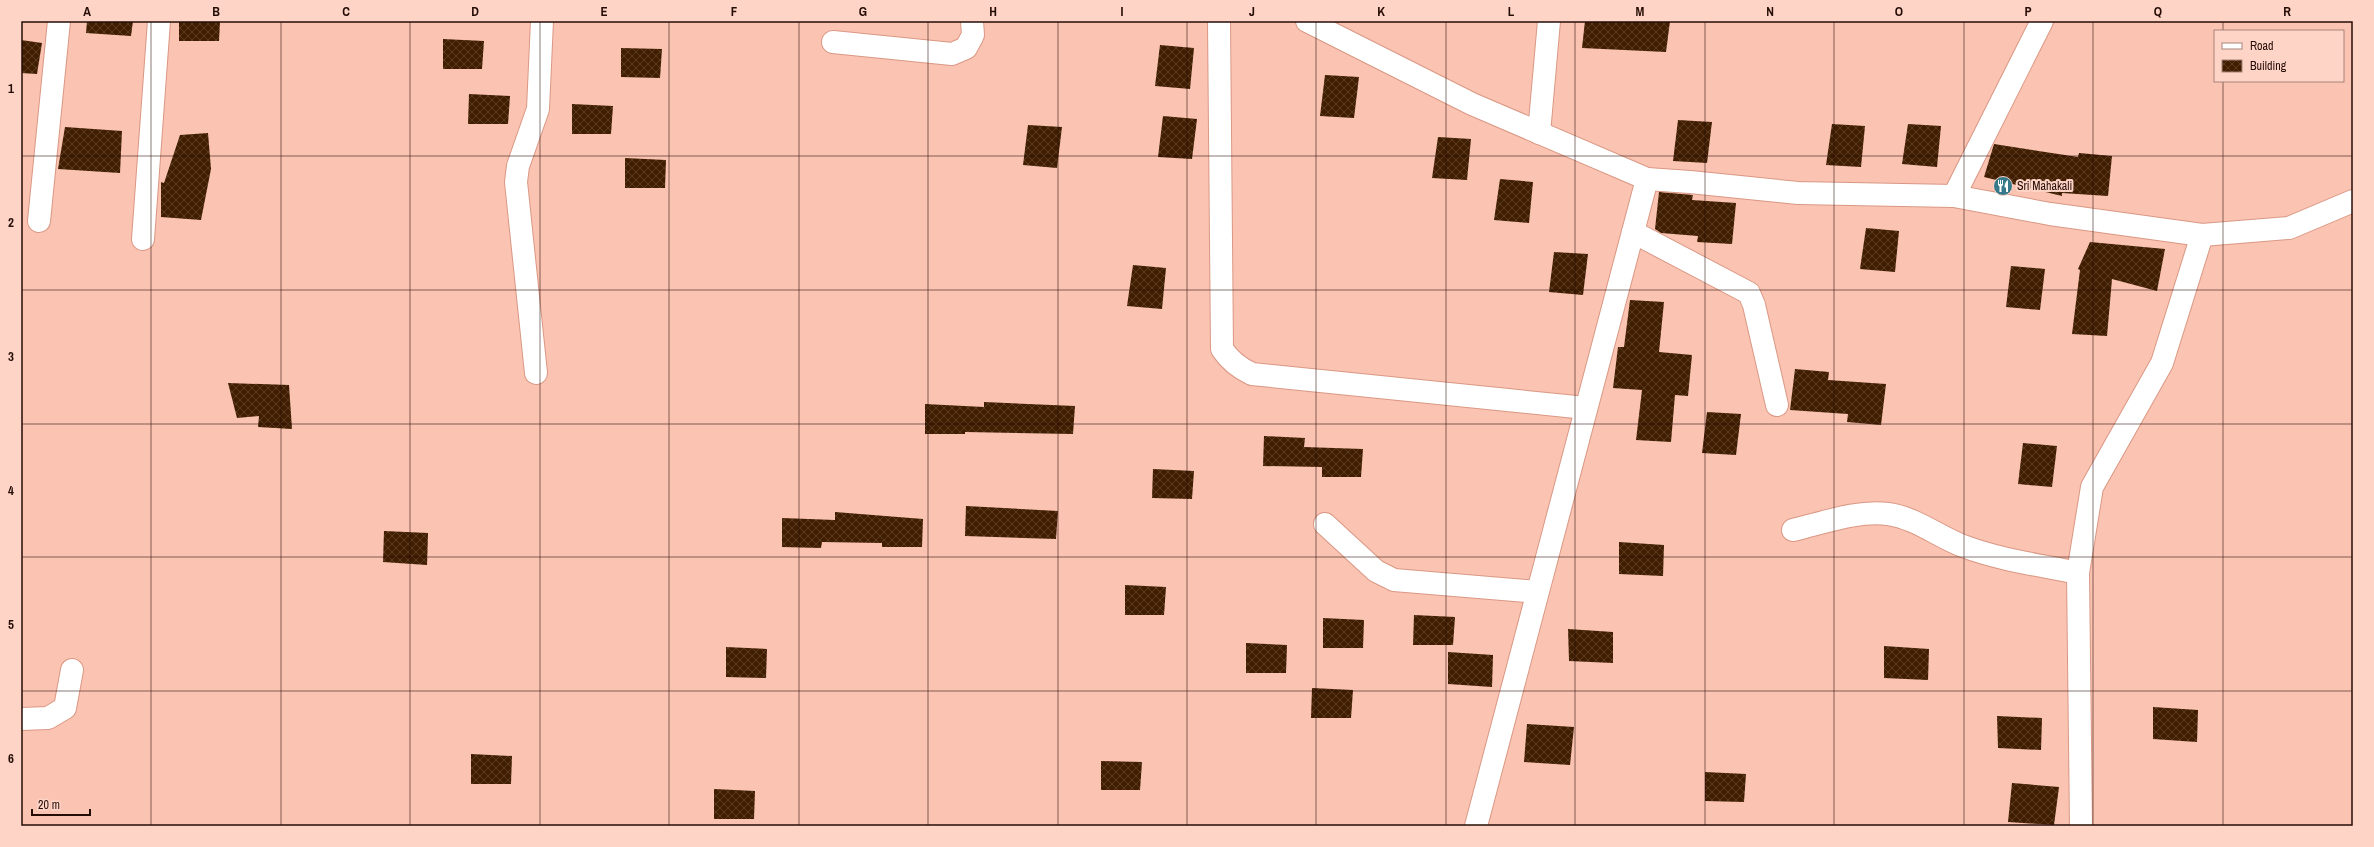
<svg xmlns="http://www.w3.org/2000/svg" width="2374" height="847" viewBox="0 0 2374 847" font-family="'Archivo Narrow',sans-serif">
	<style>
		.building { fill: url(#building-cross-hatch) }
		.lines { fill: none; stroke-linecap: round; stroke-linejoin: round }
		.minor-casing { stroke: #da9884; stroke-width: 24 }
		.minor { stroke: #fff; stroke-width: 22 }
		.grid { fill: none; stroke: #250d06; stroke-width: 1; stroke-opacity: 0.55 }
		.labels { text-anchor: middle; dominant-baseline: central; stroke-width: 4; stroke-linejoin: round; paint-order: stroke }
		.poi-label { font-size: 12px; fill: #250d06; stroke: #fed4c7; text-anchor: start }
		.neatline { fill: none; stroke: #250d06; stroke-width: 1.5 }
		.grid-label { font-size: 13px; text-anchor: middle; font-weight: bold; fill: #250d06 }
	</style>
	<defs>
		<pattern id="building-cross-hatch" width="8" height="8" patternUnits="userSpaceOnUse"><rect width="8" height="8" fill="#411e00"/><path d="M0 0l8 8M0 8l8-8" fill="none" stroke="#5a3c24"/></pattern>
	</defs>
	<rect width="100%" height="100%" fill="#fac3b2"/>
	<g class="building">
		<polygon points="87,21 133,21 131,36 86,33"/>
		<polygon points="179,21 220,21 219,41 179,41"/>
		<polygon points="1585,21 1670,21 1666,52 1582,48"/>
		<polygon points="443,39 484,41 482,69 443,69"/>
		<polygon points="21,40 42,43 37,74 21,73"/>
		<polygon points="1160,45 1194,48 1190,89 1155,86"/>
		<polygon points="621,48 662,49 660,78 621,77"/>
		<polygon points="1325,75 1359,77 1354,118 1320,116"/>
		<polygon points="469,94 510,96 508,124 468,124"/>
		<polygon points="572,104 613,106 611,134 572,134"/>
		<polygon points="1163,116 1197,119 1192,159 1158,157"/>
		<polygon points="1678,120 1712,122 1707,163 1673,161"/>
		<polygon points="1832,124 1865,126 1861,167 1826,165"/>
		<polygon points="1908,124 1941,126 1937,167 1902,164"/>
		<polygon points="1028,125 1062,127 1057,168 1023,165"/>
		<polygon points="65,127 122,131 120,173 58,169"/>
		<polygon points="208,133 211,169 201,220 161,217 161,182 164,183 180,135"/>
		<polygon points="1438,137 1471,139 1467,180 1432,178"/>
		<polygon points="1994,144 2078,157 2079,153 2112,156 2108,196 2062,193 2062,196 1984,177"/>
		<polygon points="625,158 666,160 665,188 625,188"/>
		<polygon points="1500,179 1533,182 1529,223 1494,220"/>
		<polygon points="1659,192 1693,195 1692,200 1736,203 1732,244 1697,242 1698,236 1661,233 1655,229"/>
		<polygon points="1866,228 1899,231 1895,272 1860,269"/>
		<polygon points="2090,242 2165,249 2157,291 2112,279 2107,336 2072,334 2080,270 2078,269"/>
		<polygon points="1554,252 1588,254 1583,295 1549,292"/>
		<polygon points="1133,265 1166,268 1162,309 1127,306"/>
		<polygon points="2011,266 2045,269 2040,310 2006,307"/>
		<polygon points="1630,300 1664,302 1659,352 1692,355 1688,396 1675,395 1671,442 1636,440 1642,390 1613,388 1618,347 1624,347"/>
		<polygon points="1795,369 1829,372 1828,380 1886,384 1881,425 1847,422 1848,414 1790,410"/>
		<polygon points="228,383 289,385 292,429 258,427 259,416 237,418"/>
		<polygon points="984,402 1075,406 1073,434 965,432 965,434 925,434 925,404 984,407"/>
		<polygon points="1707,412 1741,414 1736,455 1702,453"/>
		<polygon points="1264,436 1305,438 1304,447 1363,449 1361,477 1322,477 1322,467 1263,466"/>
		<polygon points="2023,443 2057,446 2052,487 2018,484"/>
		<polygon points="1153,469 1194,471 1192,499 1152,498"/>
		<polygon points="966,506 1058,511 1056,539 965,536"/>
		<polygon points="835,512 923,519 922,547 882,547 882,543 822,542 821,548 782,547 782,518 835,520"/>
		<polygon points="384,531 428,533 427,565 383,562"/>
		<polygon points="1619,542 1664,545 1663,576 1619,574"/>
		<polygon points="1125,585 1166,587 1164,615 1125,615"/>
		<polygon points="1414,615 1455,617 1453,645 1413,645"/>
		<polygon points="1323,618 1364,620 1363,648 1323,648"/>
		<polygon points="1568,629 1613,632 1613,663 1569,661"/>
		<polygon points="1246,643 1287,645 1286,673 1246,673"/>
		<polygon points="1884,646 1929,649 1928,680 1884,678"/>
		<polygon points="726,647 767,649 766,678 726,677"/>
		<polygon points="1448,652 1493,655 1492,687 1448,684"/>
		<polygon points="1312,688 1353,690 1351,718 1311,718"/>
		<polygon points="2153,707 2198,710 2197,742 2153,739"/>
		<polygon points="1997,716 2042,718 2041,750 1998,748"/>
		<polygon points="1527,724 1574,727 1570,765 1524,762"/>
		<polygon points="471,754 512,756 511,784 471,784"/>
		<polygon points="1101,761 1142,762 1140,790 1101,790"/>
		<polygon points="1705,772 1746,774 1744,802 1705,801"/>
		<polygon points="2012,783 2059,787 2054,825 2008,822"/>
		<polygon points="714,789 755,791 754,819 714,819"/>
	</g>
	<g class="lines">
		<g class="minor-casing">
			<g id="minor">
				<path d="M1219,21L1222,349C1230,361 1239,368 1252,374L1586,408"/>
				<polyline points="1307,21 1472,104 1647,179 1690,182 1798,193 1954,196 2050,214 2202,235 2289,228 2353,201"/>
				<polyline points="833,42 952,54 966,48 973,35 972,21"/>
				<polyline points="1539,133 1549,21"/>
				<polyline points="1954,196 2042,21"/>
				<polyline points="39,221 59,21"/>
				<polyline points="1633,232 1749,293 1754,305 1777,405"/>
				<polyline points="143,239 159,21"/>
				<polyline points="536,373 516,182 518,166 538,109 542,21"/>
				<polyline points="1325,524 1376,571 1394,580 1537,592"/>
				<path d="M1793,530C1823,523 1857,510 1888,514C1916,518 1937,536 1963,546C2000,560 2040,565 2078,573"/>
				<polyline points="21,719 48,718 65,708 72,670"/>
				<polyline points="1476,826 1647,179"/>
				<polyline points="2081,826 2078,573 2092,487 2162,363 2202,235"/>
			</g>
		</g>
		<use href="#minor" class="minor"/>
	</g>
	<path class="grid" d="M151,21V826M281,21V826M410,21V826M540,21V826M669,21V826M799,21V826M928,21V826M1058,21V826M1187,21V826M1316,21V826M1446,21V826M1575,21V826M1705,21V826M1834,21V826M1964,21V826M2093,21V826M2223,21V31M2223,81V826M21,156H2353M21,290H2353M21,424H2353M21,557H2353M21,691H2353"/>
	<defs>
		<g id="restaurant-disc" transform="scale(1)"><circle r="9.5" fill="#36798a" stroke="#fed4c7"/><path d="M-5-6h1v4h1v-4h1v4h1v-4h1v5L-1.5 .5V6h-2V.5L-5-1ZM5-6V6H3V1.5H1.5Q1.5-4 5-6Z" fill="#fff"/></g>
	</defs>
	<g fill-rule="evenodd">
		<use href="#restaurant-disc" x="2003" y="186"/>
	</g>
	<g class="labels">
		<g class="poi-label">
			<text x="2017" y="186">Sri Mahakali</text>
		</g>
	</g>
	<rect width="2374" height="847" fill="none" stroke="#fed4c7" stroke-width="44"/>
	<rect x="2214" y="30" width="130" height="52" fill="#fed4c7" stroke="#a7847a"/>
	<rect x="2222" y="43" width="20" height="6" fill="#ffffff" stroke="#a7847a"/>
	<text x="2250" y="50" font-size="12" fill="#250d06">Road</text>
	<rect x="2222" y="60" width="20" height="12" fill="url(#building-cross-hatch)" stroke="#a7847a"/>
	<text x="2250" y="70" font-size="12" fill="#250d06">Building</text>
	<path d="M32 809v6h58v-6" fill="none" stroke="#250d06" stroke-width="2"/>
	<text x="38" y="809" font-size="12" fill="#250d06" stroke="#fed4c7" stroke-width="3" paint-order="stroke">20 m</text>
	<rect x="22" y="22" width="2330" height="803" class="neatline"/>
	<g class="grid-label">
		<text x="87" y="16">A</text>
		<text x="216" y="16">B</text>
		<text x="346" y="16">C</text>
		<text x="475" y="16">D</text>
		<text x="604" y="16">E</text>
		<text x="734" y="16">F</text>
		<text x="863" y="16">G</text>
		<text x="993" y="16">H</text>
		<text x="1122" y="16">I</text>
		<text x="1252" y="16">J</text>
		<text x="1381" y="16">K</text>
		<text x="1511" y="16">L</text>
		<text x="1640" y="16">M</text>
		<text x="1770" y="16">N</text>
		<text x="1899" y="16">O</text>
		<text x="2028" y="16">P</text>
		<text x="2158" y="16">Q</text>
		<text x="2287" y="16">R</text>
		<text x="11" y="93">1</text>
		<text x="11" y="227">2</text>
		<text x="11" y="361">3</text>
		<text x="11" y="495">4</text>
		<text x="11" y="629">5</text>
		<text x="11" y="763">6</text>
	</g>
</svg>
